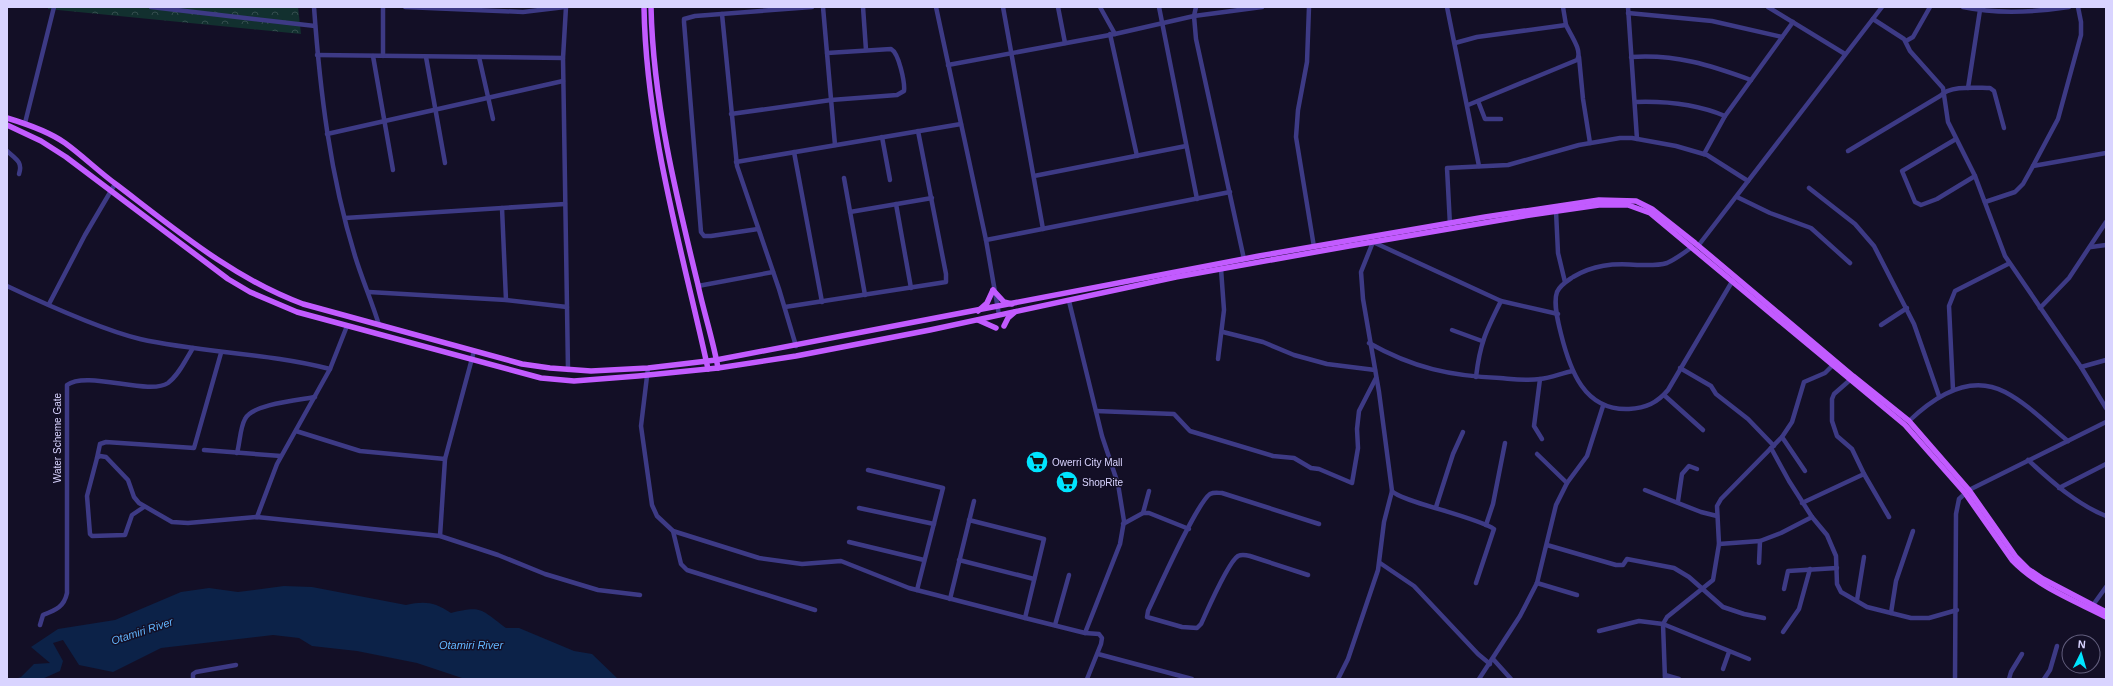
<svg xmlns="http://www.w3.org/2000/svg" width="2113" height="686" viewBox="0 0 2113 686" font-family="Arial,sans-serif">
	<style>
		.forest { fill: url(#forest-crowns) }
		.water { fill: #0c2248 }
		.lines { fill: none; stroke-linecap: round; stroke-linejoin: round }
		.minor { stroke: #3d3a85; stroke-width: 4.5 }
		.major { stroke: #c25bff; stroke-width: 5.5 }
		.labels { text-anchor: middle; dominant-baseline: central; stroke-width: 3; stroke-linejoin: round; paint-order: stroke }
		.street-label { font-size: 10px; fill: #d9d4ff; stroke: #130f26 }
		.poi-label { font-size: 10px; fill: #d9d4ff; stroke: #130f26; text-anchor: start }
		.water-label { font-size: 11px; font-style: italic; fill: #62b6ff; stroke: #130f26 }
	</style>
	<defs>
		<pattern id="forest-crowns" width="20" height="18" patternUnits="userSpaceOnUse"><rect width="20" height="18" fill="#12302f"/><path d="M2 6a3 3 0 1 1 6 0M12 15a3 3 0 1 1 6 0" fill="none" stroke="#344d4e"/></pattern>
	</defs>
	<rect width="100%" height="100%" fill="#130f26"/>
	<polygon class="forest" points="48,7 298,7 301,34 48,9"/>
	<path class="water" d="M284,586L312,587L406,605C425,601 434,602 451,613C483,605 481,610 506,628H519L574,651L592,654L618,679H621H465L417,663L357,651L312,646L299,638L273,635L161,648L113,672L79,665L63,640L53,643L63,661L60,671L42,679H15L21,677L34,664L50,663L31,647L58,629L115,620L181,592L209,588L238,592Z"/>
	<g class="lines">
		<g class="minor">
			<polyline points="151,7 315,26"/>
			<path d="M314,7C320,91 330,175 355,256C362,279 372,302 379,325"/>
			<polyline points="405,7 523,12 565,7"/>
			<polyline points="823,7 835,145"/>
			<polyline points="863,7 866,50"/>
			<polyline points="936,7 986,240 999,315"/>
			<polyline points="1003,7 1043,229"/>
			<polyline points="1058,7 1065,43"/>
			<polyline points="1100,7 1115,34"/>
			<polyline points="1159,7 1197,199"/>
			<polyline points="1196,7 1194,16 1196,39 1244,259"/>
			<polyline points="1309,7 1307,62 1298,110 1296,137 1314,247"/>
			<polyline points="1447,7 1479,166"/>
			<polyline points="1563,7 1566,25"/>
			<polyline points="1628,7 1637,139"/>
			<polyline points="1768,7 1845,54"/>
			<path d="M1963,7C1996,14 2036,12 2069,7"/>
			<polyline points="1628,13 1712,21 1782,37"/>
			<polyline points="722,14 737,166 779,289 796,346"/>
			<polyline points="1873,19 1904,39 1910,51 1943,88 1948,122 1975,176 2005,256 2081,367 2106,408"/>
			<polyline points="1110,34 1137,156"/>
			<polyline points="1906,41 1913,37 1930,7"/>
			<path d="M1455,43L1477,37L1566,25C1570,34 1583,51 1577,60L1468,105"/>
			<polyline points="317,55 563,58 566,7"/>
			<polyline points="373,56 393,170"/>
			<polyline points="383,56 383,7"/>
			<polyline points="426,57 445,163"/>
			<polyline points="479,57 493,119"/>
			<polyline points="1579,57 1583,99 1590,143"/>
			<path d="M1631,57C1676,54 1710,65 1751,80"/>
			<polyline points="948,65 1115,34 1194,16 1262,7"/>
			<polyline points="1968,88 1980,10"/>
			<polyline points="1478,101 1485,119 1501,119"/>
			<path d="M1636,102C1667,101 1696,104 1725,116"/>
			<path d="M731,114L831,100L897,95L904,91C905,83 899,53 891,49L827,53"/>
			<polyline points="25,123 54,7"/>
			<polyline points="327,134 563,81"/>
			<polyline points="882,137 890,180"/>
			<polyline points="1956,139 1902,171 1915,202 1921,205 1937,199 1975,176"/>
			<path d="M7,151C16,159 23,162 19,174"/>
			<path d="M1848,151L1940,96C1950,85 1976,88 1990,88L1994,91L2004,128"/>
			<polyline points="794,152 822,302"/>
			<polyline points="1704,154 1725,116 1793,22"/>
			<polyline points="736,162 961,124"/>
			<polyline points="2033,166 2106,153"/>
			<polyline points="1034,176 1186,146"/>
			<polyline points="844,178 865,295"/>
			<polyline points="1809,188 1855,224 1874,246 1914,324 1939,396"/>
			<polyline points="1737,197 1770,213 1811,228 1850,263"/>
			<polyline points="1985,202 2015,192 2023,184 2033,166 2058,119 2081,35 2081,22 2078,7"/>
			<polyline points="896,204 911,288"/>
			<polyline points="502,208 506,300"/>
			<polyline points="1556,211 1558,253 1565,282"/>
			<polyline points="850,212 932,198"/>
			<polyline points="345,218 565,204"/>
			<polyline points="1450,225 1447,168 1508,165 1579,145 1620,138 1632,138 1676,146 1707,155 1748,181"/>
			<polyline points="758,229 711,236 704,236 701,232 684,22 684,19 695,16 812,7"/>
			<polyline points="986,240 1230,192"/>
			<polyline points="1698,246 1882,7"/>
			<path d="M1692,247C1684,253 1676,259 1667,263C1657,266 1646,265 1637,265C1613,263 1593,265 1573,277C1567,281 1560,285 1557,292C1553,303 1558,322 1561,334C1570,370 1584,411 1629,409C1646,408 1657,403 1668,390L1733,280"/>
			<polyline points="2091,247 2106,245"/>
			<path d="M7,286C45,304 99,329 140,339C203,353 268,353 330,369"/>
			<polyline points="698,286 773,272"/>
			<polyline points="369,292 506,300 567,307 563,58"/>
			<polyline points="1069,301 1102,436 1118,484 1124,521 1120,544 1085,633"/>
			<polyline points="49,304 85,235 115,184"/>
			<polyline points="567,307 568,370"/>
			<polyline points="785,307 946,282 946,274 918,131"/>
			<polyline points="2040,308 2069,278 2106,222"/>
			<polyline points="1881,325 1907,308"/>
			<polyline points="1452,330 1482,341"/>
			<polyline points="1223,332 1263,342 1294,355 1327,364 1375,370"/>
			<path d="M1369,343C1413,368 1451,376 1500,378C1513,379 1527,381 1540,379C1551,378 1562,373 1573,371"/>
			<polyline points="1218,359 1224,310 1221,269"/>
			<polyline points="2081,367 2106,360"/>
			<polyline points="648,368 641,426 652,505 657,516 673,531 759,558 802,564 841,561 909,588 1025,618 1085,633 1099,634 1102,638 1101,644 1087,679"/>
			<polyline points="1680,368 1711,386 1716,394 1748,419 1774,446"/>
			<path d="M1476,377C1480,343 1486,331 1501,301"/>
			<polyline points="1540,379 1534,426 1542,439"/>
			<polyline points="1850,380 1834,394 1832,399 1832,421 1837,436 1852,449 1864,474"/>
			<polyline points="1953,390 1949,306 1955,291 2008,264"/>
			<polyline points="1664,395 1703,430"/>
			<polyline points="1096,411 1174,414 1190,431 1273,456 1294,458 1311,468 1319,469 1352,483 1358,448 1357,429 1359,411 1376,378"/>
			<path d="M1909,421C1934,397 1969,373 2005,392C2028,404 2048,425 2068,441"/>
			<polyline points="296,431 360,451 445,459 474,351"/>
			<polyline points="204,450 281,456"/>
			<path d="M237,453C240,442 240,428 245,419C252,404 299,400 315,397"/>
			<polyline points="1537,454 1567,483"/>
			<polyline points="97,458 100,444 106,442 194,448 221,353"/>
			<path d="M2028,460C2051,481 2076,504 2106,516"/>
			<polyline points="868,470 943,488 917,590"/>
			<polyline points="1805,471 1782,437 1792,422 1804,382 1825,373 1833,365"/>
			<polyline points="2059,488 2106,464"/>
			<polyline points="1645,490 1701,512 1717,516"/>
			<polyline points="1678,501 1682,474 1689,466 1697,469"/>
			<polyline points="1802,503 1864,474 1889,517"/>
			<polyline points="144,507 132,515 125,535 92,536 90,534 87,496 97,458 100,456 106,457 128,480 134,497 139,503 172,522 188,523 257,517 440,536 498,555 545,574 598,590 640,595"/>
			<polyline points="1436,507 1453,454 1463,432"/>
			<polyline points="859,508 934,524"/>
			<polyline points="1143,513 1149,491"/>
			<polyline points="257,517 277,464 330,369 347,326"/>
			<polyline points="1812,517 1827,535 1836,556 1837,584 1841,592 1867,607 1911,618 1929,618 1957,610"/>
			<polyline points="969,520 1044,539 1025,618"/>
			<polyline points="1123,524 1143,513 1149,513 1189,529"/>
			<polyline points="1486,525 1493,504 1505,443"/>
			<polyline points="673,531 681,564 687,570 815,610"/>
			<polyline points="440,536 445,459"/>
			<polyline points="849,542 924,560"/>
			<polyline points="1719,544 1760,541"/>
			<polyline points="1547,545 1616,565 1623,565 1627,559 1674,568 1689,577 1723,607 1744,614 1764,618"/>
			<polyline points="959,560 1034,579"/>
			<polyline points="1380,563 1414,586 1478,654 1490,664"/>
			<polyline points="1759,563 1760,541 1781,533 1812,517 1789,481 1771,448"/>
			<path d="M1308,575L1250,556C1246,555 1242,554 1238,556C1228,562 1207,611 1201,624L1197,628L1182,627L1147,617L1148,611C1158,590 1196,504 1210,494C1214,492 1218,493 1222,493L1319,524"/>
			<path d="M1476,583L1494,529C1477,517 1399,501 1392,491L1379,392L1363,299L1361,272L1373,242L1501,301L1558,314"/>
			<polyline points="1537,583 1577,595"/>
			<polyline points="1784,589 1788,571 1837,568"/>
			<polyline points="950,599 974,501"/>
			<polyline points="1857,600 1864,557"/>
			<polyline points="2093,605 2106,587"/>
			<polyline points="1891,613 1896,581 1913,531"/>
			<path d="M40,625L43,615C56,610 64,607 67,593V385C87,370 149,396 168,383C179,375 186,359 193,348"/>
			<polyline points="1055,625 1069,575"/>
			<polyline points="1599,631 1639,621 1663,624 1749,659"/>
			<polyline points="1783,632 1799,609 1810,569"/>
			<polyline points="1098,654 1192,679"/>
			<polyline points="1493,659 1511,679"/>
			<polyline points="1723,669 1729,652"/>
			<polyline points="1665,675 1679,679"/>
			<polyline points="193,679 193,674 196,672 236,665"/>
			<polyline points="1338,679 1348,659 1378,570 1384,522 1392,491"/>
			<polyline points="1479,679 1520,616 1537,583 1556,505 1567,483 1587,456 1603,406"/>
			<polyline points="1665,679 1663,624 1667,617 1713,580 1719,544 1717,506 1721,499 1782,437"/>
			<polyline points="1955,679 1956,514 1959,499 1969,490 2106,422"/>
			<polyline points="2009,679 2011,672 2022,654"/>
			<polyline points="2044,679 2050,670 2057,646"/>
		</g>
		<g class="major">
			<path d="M644,7C646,130 682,250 708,369"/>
			<path d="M651,7C653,101 676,195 698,285C704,313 713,340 718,368"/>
			<path d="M7,118C27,124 48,131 65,143C83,156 99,172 117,185C176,230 233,278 303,304L522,364L550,368L591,371L648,368L716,360L1259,256L1485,217L1599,200L1636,201L1652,209L1695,243L1853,376L1909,421L1969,490L2016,557L2028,569L2043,579L2106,612"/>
			<path d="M7,125L41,141L66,157L228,279L250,292L297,312L541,378L574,381L638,376L718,368L796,356L930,330L1176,277L1349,246L1530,215L1599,205H1628L1650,213L1905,425L1965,493L2012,560C2038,587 2073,600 2106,617"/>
			<polyline points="993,290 1004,302 1012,304"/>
			<polyline points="978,311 987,303 993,290"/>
			<polyline points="978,320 996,328"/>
			<polyline points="1004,326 1008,318 1015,312"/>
		</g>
	</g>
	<defs>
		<g id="supermarket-disc" transform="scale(1.15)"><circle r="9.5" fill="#00e5ff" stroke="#130f26"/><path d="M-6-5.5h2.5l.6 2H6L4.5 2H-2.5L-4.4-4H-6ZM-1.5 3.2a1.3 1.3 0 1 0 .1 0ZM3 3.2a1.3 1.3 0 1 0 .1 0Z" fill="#111"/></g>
	</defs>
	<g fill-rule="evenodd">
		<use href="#supermarket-disc" x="1037" y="462"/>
		<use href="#supermarket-disc" x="1067" y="482"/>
	</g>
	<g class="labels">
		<g class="street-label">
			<text transform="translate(57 438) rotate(-90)">Water Scheme Gate</text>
		</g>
		<g class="poi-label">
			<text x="1052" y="462">Owerri City Mall</text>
			<text x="1082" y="482">ShopRite</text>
		</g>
		<g class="water-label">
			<text transform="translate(142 631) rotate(-18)">Otamiri River</text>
			<text x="471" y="645">Otamiri River</text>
		</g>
	</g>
	<rect width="2113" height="686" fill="none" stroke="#d9d4ff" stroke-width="16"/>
	<g transform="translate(2081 654) rotate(5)"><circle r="19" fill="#130f26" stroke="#625e7d"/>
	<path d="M0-3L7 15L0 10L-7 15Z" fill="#00e5ff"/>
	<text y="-6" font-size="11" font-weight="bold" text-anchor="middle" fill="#d9d4ff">N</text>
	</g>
</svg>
